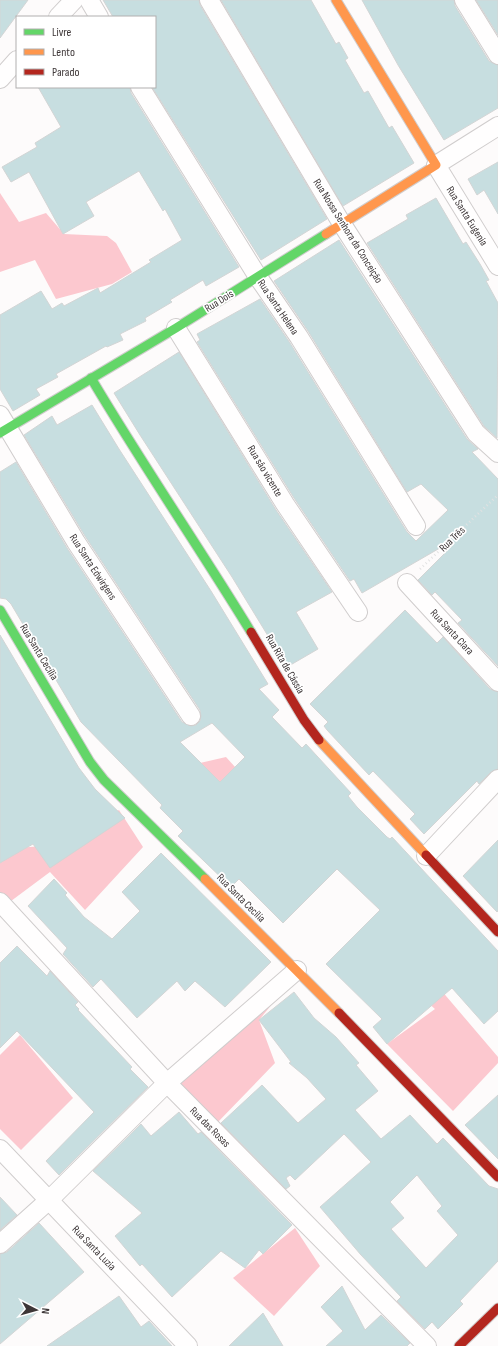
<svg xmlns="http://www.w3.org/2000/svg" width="498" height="1346" viewBox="0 0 498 1346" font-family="'Sofia Sans Condensed',sans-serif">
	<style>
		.forest { fill: #fcc8cf }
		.building { fill: #c7dee0; stroke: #d3d5d5; fill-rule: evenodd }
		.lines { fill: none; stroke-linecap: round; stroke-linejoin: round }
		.street-casing { stroke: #d0cdcd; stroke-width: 20 }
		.fast-casing { stroke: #d0cdcd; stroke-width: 11 }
		.slow-casing { stroke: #d0cdcd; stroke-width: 11 }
		.jam-casing { stroke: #d0cdcd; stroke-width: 11 }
		.path { stroke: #e2e2e2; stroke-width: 2.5; stroke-dasharray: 1 3; stroke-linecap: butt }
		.street { stroke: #fffefe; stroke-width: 18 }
		.fast { stroke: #63d668; stroke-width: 9 }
		.slow { stroke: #ff974d; stroke-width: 9 }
		.jam { stroke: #b3261e; stroke-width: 9 }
		.labels { text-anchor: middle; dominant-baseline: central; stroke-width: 3.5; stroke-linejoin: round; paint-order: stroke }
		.street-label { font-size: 11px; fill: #3d3637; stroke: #fff }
	</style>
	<rect width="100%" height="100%" fill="#fdfbfb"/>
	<g class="forest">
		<polygon points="0,193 19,222 46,213 64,234 107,236 116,243 132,272 112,284 56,299 35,260 0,272"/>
		<polygon points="226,757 304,843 269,827 200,763"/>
		<polygon points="119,810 143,847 85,910 50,872 11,901 0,893 0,857 16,848 57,845"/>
		<polygon points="429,976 498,1057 498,1063 453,1111 387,1044 435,1009 415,991"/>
		<polygon points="291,981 259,1020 275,1063 218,1122 175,1081"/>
		<polygon points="20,1035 73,1098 21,1150 0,1129 0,1055"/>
		<polygon points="295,1228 320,1266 274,1316 233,1278"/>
	</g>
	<g class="building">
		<polygon points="0,0 28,0 0,38"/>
		<polygon points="103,0 199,0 200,5 327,219 261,260 152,87 155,87 155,17 113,17"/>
		<polygon points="221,0 311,0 336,44 339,42 348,58 345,60 364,93 368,91 389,128 392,126 414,163 343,206"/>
		<polygon points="362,0 454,0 455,6 489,61 498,65 498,108 444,140 398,65"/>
		<polygon points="476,0 498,0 498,35"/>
		<polygon points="38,87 130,87 131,93 239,267 206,286 203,280 170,300 172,302 145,318 146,321 120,334 123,340 107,347 106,346 56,374 58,377 36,389 40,395 13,411 0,389 0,315 41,291 52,309 62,303 64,306 98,288 100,293 151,262 149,260 182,240 165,209 163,211 139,171 86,202 94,216 63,234 29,172 11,182 2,167 37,147 35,143 61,127"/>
		<polygon points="498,162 498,214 484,190 477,195 468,179"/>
		<polygon points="436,198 463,244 466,242 480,264 489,280 486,281 498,303 497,438 484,426 367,243 408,219 406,215"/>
		<polygon points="339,240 467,439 478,449 472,452 498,479 498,666 458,623 462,620 435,592 432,595 418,580 454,544 452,541 362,593 354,579 350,581 294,498 197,342 200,340 197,334 260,299 290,343 407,532 416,541 448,510 421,484 407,492 308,331 274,281"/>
		<polygon points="179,352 276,510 332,592 296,612 318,649 287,667 232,577 140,435 114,393"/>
		<path d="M92,405L119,449L211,591L268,684L259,689L279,710L272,717L302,748L306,744L351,793L348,796L357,807L387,837L390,839L392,837L498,951V1011L484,1024L452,988L387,1044L373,1027L382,1019L326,964L380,910L337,869L283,923L239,879L231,887L178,836L183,831L160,808L162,805L81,722L11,604L6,599L0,598V472L16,462L67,548L182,722L191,726L196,725L200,721L201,716L200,710L85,536L24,435L52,416L57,425ZM212,723L245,757L220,782L180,742Z"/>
		<polygon points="405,610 437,643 443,637 490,689 498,692 498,769 491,772 479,784 477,781 424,834 410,819 415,814 373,771 369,775 327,730 324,726 328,722 310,704"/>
		<polygon points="0,635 79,768 95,789 125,818 50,868 33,844 0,863"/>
		<polygon points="498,840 498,911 497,912 463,876"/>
		<polygon points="161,853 271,962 225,1007 195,981 185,991 177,981 137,1018 101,979 93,987 63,954 67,948 28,906 54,879 67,893 65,895 84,917 112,939 140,911 122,892"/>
		<polygon points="17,946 47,976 50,971 78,1002 75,1005 79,1009 78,1010 132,1067 130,1069 148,1087 59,1175 46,1161 94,1112 17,1031 0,1048 0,963"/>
		<path d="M294,992L314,1018L336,1037L359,1063L356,1065L378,1091L355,1110L381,1139L410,1115L437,1144L443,1138L489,1186L498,1189V1261L460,1301L463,1304L438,1329L432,1322L425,1329L397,1301L401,1297L361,1255L320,1207L371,1162L344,1134L295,1180L290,1175L286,1178L290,1186L286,1189L221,1123L262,1085L298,1123L326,1099L307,1078L289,1063L291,1062L259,1020ZM417,1175L442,1206L437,1211L458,1235L426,1268L391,1229L404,1218L390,1202Z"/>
		<polygon points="498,1095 498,1159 465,1125"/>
		<polygon points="179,1112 198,1134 201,1132 292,1225 263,1254 259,1250 245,1268 221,1251 172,1297 142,1264 140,1266 115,1236 142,1213 93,1171 141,1124 151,1136"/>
		<polygon points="0,1197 17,1215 0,1230"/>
		<polygon points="39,1223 84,1272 0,1344 0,1254 7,1252"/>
		<polygon points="342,1286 365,1330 381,1315 410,1343 407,1346 326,1346 343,1331 321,1307"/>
		<polygon points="119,1296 141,1327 149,1321 172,1346 47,1346"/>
		<polygon points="263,1313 283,1346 229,1346"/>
	</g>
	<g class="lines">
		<g class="street-casing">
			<g id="street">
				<polyline points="89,0 99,17"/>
				<polyline points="209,0 342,224 476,433 498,453"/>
				<polyline points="464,0 498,55"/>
				<polyline points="58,17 74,0"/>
				<polyline points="0,79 17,60"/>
				<polyline points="140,87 258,277 299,337 416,526"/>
				<polyline points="498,126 436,165 498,266"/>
				<polyline points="176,328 285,504 358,612"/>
				<polyline points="0,415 76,542 191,716"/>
				<polyline points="407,583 498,682"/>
				<polyline points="426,856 498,779"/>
				<polyline points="0,902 167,1083 427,1346"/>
				<polyline points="0,1149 188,1346"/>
				<polyline points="0,1244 48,1201 167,1083 297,970"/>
			</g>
		</g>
		<g class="fast-casing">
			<g id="fast">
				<path d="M91,378C142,464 199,547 251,632"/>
				<polyline points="0,433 176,328 326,234"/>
				<polyline points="0,610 90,762 104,780 205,879"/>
			</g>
		</g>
		<g class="slow-casing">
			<g id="slow">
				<polyline points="326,234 436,165 336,0"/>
				<polyline points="319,740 426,855"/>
				<polyline points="205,879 339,1013"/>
			</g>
		</g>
		<g class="jam-casing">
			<g id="jam">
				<polyline points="251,632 304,720 319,740"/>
				<polyline points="426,855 498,932"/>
				<polyline points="339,1013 498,1177"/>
				<polyline points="459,1346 498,1308"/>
			</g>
		</g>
		<polyline class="path" points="420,569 498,495"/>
		<use href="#street" class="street"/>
		<use href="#fast" class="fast"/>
		<use href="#slow" class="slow"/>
		<use href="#jam" class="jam"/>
	</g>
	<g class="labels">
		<g class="street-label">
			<text transform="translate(467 216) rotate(58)">Rua Santa Eugenia</text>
			<text transform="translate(348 231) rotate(58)">Rua Nossa Senhora da Conceição</text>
			<text transform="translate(219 301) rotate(-32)">Rua Dois</text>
			<text transform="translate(278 307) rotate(56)">Rua Santa Helena</text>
			<text transform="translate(265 471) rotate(59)">Rua são vicente</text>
			<text transform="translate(452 539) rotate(-44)">Rua Três</text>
			<text transform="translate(93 567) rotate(57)">Rua Santa Edwirgens</text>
			<text transform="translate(452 632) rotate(47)">Rua Santa Clara</text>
			<text transform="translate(39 652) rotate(59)">Rua Santa Cecília</text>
			<text transform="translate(285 664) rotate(60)">Rua Rita de Cássia</text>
			<text transform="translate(241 898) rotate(45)">Rua Santa Cecília</text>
			<text transform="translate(210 1127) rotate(45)">Rua das Rosas</text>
			<text transform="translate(94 1248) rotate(46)">Rua Santa Luzia</text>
		</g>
	</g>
	<rect x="16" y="16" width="140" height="72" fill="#ffffff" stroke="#b1afaf"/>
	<rect x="24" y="29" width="20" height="6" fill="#63d668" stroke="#b1afaf"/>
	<text x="52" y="36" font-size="12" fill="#3d3637">Livre</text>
	<rect x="24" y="49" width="20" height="6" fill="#ff974d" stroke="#b1afaf"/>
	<text x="52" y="56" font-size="12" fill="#3d3637">Lento</text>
	<rect x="24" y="69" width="20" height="6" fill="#b3261e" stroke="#b1afaf"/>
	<text x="52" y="76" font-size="12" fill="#3d3637">Parado</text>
	<g transform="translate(36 1310) rotate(96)" stroke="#ffffff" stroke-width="3" paint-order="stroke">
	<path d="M0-3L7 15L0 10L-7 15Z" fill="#3d3637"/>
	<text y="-6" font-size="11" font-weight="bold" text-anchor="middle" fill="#3d3637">N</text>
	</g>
</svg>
